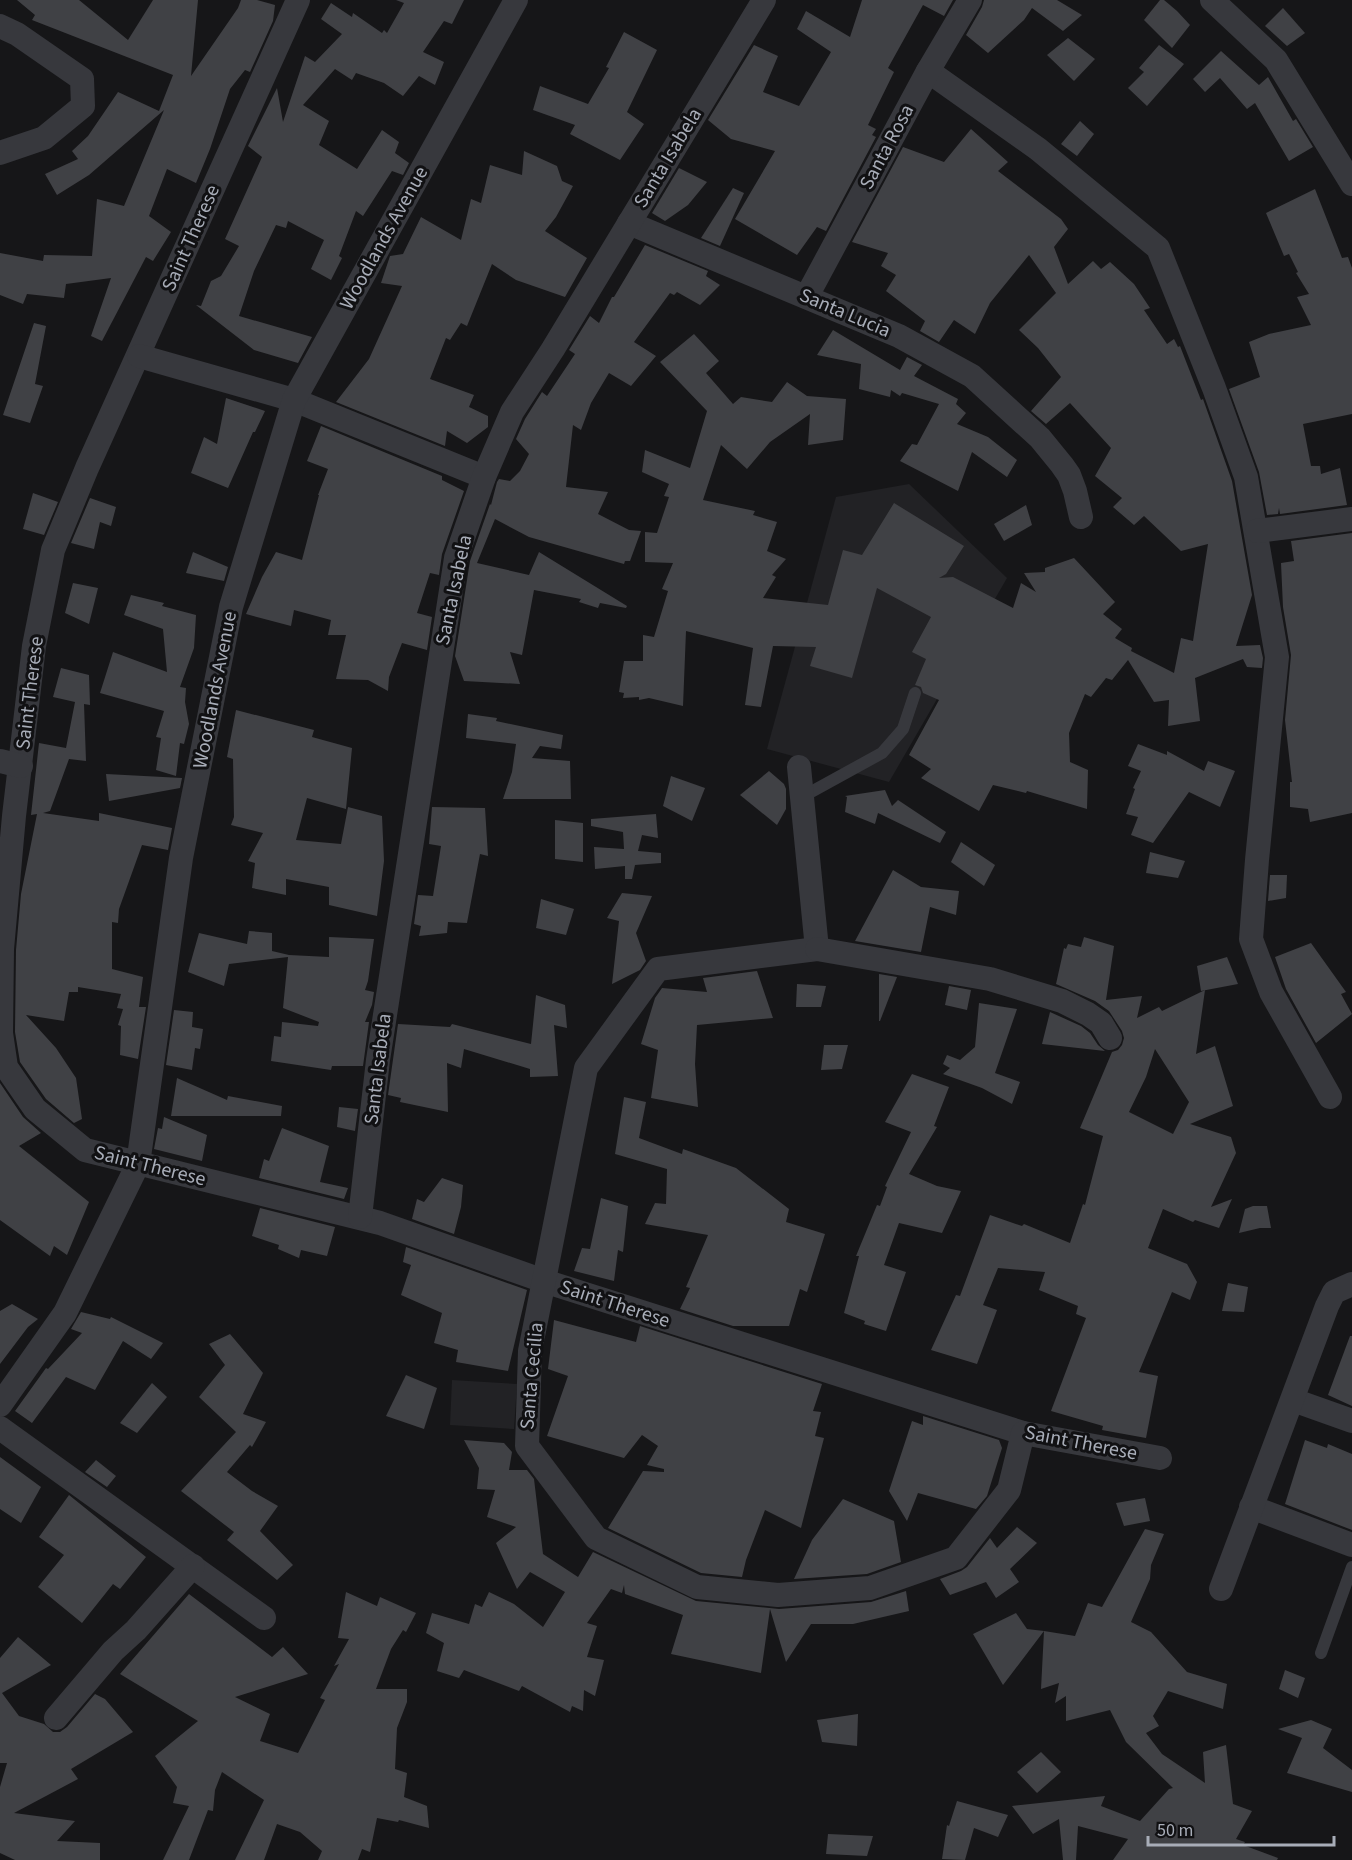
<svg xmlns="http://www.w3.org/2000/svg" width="1352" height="1860" viewBox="0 0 1352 1860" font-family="'Source Sans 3',sans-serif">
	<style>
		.built { fill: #222225 }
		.building { fill: #404145; fill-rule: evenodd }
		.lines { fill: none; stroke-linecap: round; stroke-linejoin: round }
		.lane { stroke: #37383d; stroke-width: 12 }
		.street { stroke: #37383d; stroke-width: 24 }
		.labels { text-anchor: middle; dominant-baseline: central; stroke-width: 6; stroke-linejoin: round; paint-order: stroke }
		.street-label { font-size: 20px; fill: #a8adb8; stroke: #111113 }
	</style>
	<rect width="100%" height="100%" fill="#161618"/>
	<g class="built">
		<polygon points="909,484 1007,578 889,782 767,749 836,497"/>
		<polygon points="452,1380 517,1384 514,1429 450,1425"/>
	</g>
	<g class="building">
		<polygon points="17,0 79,0 128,40 153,0 198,0 191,76 238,8 241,0 257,0 275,5 273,21 250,72 245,70 230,89 210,149 196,183 167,169 149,216 171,232 153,261 146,257 102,341 91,336 111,278 66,284 64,298 27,294 23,304 0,295 0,253 43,261 44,255 92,256 97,199 124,206 164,110 89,175 57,195 45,174 78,159 72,151 88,136 118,92 159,111 173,75 32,20 35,15"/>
		<polygon points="396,0 464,0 452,24 444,21 423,52 444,62 435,85 419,76 403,96 384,83 356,73 352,80 335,69 303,105 329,121 319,145 357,169 382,130 399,142 395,153 409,163 403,175 392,171 363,216 356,211 339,256 342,258 331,280 311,269 324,240 288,221 286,228 276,225 254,271 239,316 312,337 298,363 254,350 196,305 201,306 211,281 221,276 239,246 225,239 262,157 248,146 277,88 283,122 305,56 315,62 342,34 321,19 331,3 352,17 353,13 382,33 384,30 387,33 404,3"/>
		<polygon points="862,0 953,0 944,16 923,5 888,68 894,72 868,125 876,129 872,135 876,137 826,231 817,227 797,255 735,219 775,151 731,139 708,120 754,45 778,56 763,92 799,106 831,52 797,29 806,11 850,37"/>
		<polygon points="984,0 1057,0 1082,15 1063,31 1032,8 1024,20 988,53 966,35 982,7"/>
		<polygon points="1160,0 1164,0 1177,11 1190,25 1172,48 1144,20"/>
		<polygon points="1283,8 1305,33 1287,46 1265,26"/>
		<polygon points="624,32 657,50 627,112 644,124 620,160 570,134 575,125 533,110 540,86 588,104 609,68 606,67"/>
		<polygon points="1068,38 1095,59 1074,81 1047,55"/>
		<polygon points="1159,45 1184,64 1147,106 1128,88 1144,72 1139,68"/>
		<polygon points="1221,51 1259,85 1268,77 1293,121 1296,119 1313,147 1289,161 1255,103 1247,109 1220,78 1205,92 1193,79"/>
		<polygon points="1080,121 1094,134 1077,156 1061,144"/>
		<polygon points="971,129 1008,162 998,171 1061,219 1068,229 1054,247 1068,284 1093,261 1101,269 1110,262 1134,284 1150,308 1144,310 1167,344 1174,339 1178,347 1180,346 1201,400 1203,399 1232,481 1252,595 1236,646 1260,645 1263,658 1262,668 1247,667 1243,659 1195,678 1200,721 1168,726 1169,700 1154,702 1128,660 1112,680 1106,678 1091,697 1085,694 1069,733 1070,762 1088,770 1087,809 1027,791 1026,793 993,785 979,811 921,778 931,769 909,755 939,700 923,693 921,687 915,685 926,659 912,652 931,617 877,588 852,678 810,666 816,647 773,646 761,707 745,705 753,648 686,631 683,706 649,698 639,700 639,697 623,698 624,693 619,692 624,661 643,661 643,635 654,637 668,591 662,589 673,563 645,562 645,532 657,533 669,497 664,496 669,484 642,472 645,450 690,468 707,411 660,362 694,334 719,361 706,373 733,404 741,397 772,402 787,382 807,396 846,399 843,440 808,445 810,414 770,442 747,469 721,445 703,500 755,511 753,515 777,522 767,551 786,559 772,575 776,577 763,598 828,605 843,550 862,555 894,503 964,546 946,574 939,578 953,577 1013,608 1021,583 1036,592 1024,573 1045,572 1045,568 1074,558 1115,602 1103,614 1122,629 1115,638 1132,648 1131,651 1174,673 1181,638 1193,641 1208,544 1181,551 1144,516 1134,525 1113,507 1122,498 1095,476 1111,448 1070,403 1046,424 1031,411 1061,377 1038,348 1019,330 1056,293 1029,255 990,303 975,334 954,320 939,342 920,331 925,321 886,291 896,275 881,266 888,253 852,242 903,147 944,162"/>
		<polygon points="524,151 557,166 562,181 573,186 556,217 545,231 587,258 565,297 516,280 492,264 467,326 461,323 450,340 446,338 430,379 474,395 469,407 488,416 488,427 467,443 447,431 445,446 336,402 369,359 402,286 381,283 390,256 403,254 421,217 461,240 471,199 481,203 490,165 522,175"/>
		<polygon points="679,168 707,182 688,205 665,221 652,213"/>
		<polygon points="733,188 744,193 720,246 701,238"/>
		<polygon points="1315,189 1342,258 1348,257 1352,268 1352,414 1303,424 1311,466 1320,466 1321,474 1340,468 1347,505 1280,514 1279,508 1278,514 1267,515 1259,472 1229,389 1260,377 1249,342 1269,334 1311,325 1297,297 1309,294 1296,273 1298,272 1289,254 1284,256 1266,213"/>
		<polygon points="645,245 708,271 706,276 720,285 700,305 677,292 674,295 670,293 634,342 656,356 631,386 609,373 591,403 581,430 573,425 566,487 608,492 598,514 629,530 641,531 630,561 625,561 624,564 529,537 495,519 477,563 529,575 539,552 627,606 626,608 600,603 598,608 579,602 581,599 534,590 522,655 510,652 520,684 464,681 455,656 470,561 490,504 491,505 497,482 499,479 510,481 520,471 529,454 516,439 525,419 542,392 547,396 575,354 569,350 590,316 599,323 612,297 614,297"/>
		<polygon points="34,323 46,326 35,384 43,386 30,423 3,415"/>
		<polygon points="833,330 900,370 907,357 922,365 914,376 958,399 956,404 966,413 957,424 988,437 1017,460 1007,477 972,452 958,491 900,461 912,444 917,445 939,404 902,393 900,396 891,390 890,397 859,389 861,364 817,355"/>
		<polygon points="226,398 265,411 255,432 253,432 228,488 191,473 204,437 217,444"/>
		<polygon points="321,426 442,476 442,480 464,491 442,554 439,575 430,573 417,613 432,617 427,650 402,643 389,677 388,691 368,680 336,679 346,635 328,635 331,620 294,610 291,626 246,614 262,577 276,552 302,560 319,495 318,495 328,469 307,461"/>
		<polygon points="33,493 58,502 44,535 23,529"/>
		<polygon points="90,498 116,507 111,526 100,522 94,549 71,543"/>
		<polygon points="1026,505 1032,525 1004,541 994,524"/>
		<polygon points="1352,533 1352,813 1310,822 1308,809 1290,807 1290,782 1292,782 1285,720 1291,655 1283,607 1281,563 1294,561 1291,541"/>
		<polygon points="193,552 228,567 224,581 186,573"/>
		<polygon points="73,583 98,588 89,624 65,613"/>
		<polygon points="131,595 164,603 162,606 196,615 194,648 180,687 186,688 185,702 189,724 184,744 180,743 176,776 156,770 161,738 156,737 164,711 100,693 113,652 167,672 163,629 124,615"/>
		<polygon points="61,668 89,675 90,705 84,704 86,761 69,759 50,811 43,813 99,821 99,813 172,828 168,850 142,845 119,909 118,923 112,922 112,969 143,977 139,1007 146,1007 138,1059 120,1055 121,1026 118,1025 123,1009 117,1008 121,994 78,987 78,992 69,992 64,1021 26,1015 56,1048 76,1078 82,1119 74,1123 46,1099 20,1062 15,1032 16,950 21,894 37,814 31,815 39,743 66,748 75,702 53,697"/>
		<polygon points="236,710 314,730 312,737 352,748 346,809 307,798 296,840 341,844 348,807 382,816 384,861 377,916 329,905 329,887 286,879 286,895 252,888 255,863 248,861 263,833 231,825 234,817 233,759 227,757"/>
		<polygon points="468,714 497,718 496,721 563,735 561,749 540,746 532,758 570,761 571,799 503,799 512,772 516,744 466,738"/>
		<polygon points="1138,744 1167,755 1167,751 1204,771 1208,761 1235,771 1220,807 1189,792 1153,843 1131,835 1138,817 1126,814 1135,789 1133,788 1141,771 1128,766"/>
		<polygon points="769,771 784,784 786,789 786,809 777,825 740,795"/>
		<polygon points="106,774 182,778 180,788 109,801"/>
		<polygon points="671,776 705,788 692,821 663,806"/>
		<polygon points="885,790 892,806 898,800 946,832 940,843 878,813 875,824 845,812 847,797 845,796"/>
		<polygon points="432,807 485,808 488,856 480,854 467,923 448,922 447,933 419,936 421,926 414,924 418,895 433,896 441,846 429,844"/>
		<polygon points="656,814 658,838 642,835 638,851 661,853 661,863 635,865 632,879 625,879 625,866 595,869 594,847 624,849 623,832 591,826 591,819"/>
		<polygon points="555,820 583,823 583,862 555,859"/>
		<polygon points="961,842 995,865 984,886 951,862"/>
		<polygon points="1150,852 1185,861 1178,878 1146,873"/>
		<polygon points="893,870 921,887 959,891 956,915 930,907 921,952 855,941"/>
		<polygon points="1270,875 1287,875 1286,898 1268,901"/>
		<polygon points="622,893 652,896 636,933 646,961 640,970 612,984 619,921 607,918"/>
		<polygon points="541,899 574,909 566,935 536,928"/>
		<polygon points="249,931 272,933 272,951 289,955 329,957 329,937 374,939 368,981 365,990 374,992 372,1005 365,1022 369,1022 363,1066 332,1066 331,1070 271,1061 274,1036 281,1037 282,1022 318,1026 319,1022 283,1008 288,957 229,964 224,986 188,972 199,933 247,944"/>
		<path d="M1084,937L1114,946L1106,1000L1142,996L1137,1018L1159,1007L1162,1011L1205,990L1196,1054L1215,1046L1233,1106L1190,1124L1231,1137L1236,1153L1211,1207L1232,1199L1219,1228L1195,1220L1193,1222L1163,1209L1148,1248L1187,1264L1197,1282L1190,1300L1172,1292L1139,1372L1158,1376L1146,1438L1102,1430L1103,1426L1051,1411L1086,1318L1076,1314L1078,1306L1039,1290L1045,1272L998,1268L983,1305L997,1310L977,1364L931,1350L956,1295L960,1296L990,1215L1022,1226L1024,1224L1070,1243L1083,1204L1085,1205L1103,1136L1080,1128L1112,1052L1118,1050L1122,1045L1124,1038L1122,1031L1109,1011L1095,1001L1056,984L1064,948L1066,949L1068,944L1081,947ZM1155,1049L1189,1102L1173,1134L1129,1112L1146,1077Z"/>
		<polygon points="1311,943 1346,992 1341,994 1352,1014 1316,1043 1286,989 1275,957"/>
		<polygon points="1227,957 1238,984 1201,991 1197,966"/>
		<polygon points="757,971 773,1018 697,1025 695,1064 698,1107 651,1098 658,1050 641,1044 655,998 662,988 707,992 703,978"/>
		<polygon points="879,974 897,977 880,1021 879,1021"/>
		<polygon points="797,984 826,986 821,1007 796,1007"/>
		<polygon points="949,986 971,990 967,1010 945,1005"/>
		<polygon points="536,995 565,1005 567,1028 554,1025 558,1076 530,1077 530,1069 464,1049 461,1068 447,1063 448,1112 400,1102 401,1098 388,1095 398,1024 450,1027 452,1024 531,1044"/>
		<polygon points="979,1003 1017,1009 995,1073 1020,1082 1012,1104 982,1088 943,1074 950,1068 943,1064 947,1055 960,1060 975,1047"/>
		<polygon points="174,1010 193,1012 192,1027 203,1029 200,1049 195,1048 192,1070 166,1065"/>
		<polygon points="1050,1012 1081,1026 1090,1033 1098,1045 1105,1051 1042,1044"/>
		<polygon points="824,1045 848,1045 842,1069 821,1070"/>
		<polygon points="912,1074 949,1087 934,1126 937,1127 909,1174 937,1186 961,1191 942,1233 899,1223 884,1265 906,1272 886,1331 864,1324 865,1321 844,1313 859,1256 856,1256 877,1205 880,1206 887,1187 885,1186 911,1132 885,1122"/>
		<polygon points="177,1078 227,1100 228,1096 282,1106 281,1116 171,1116"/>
		<polygon points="0,1083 23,1117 41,1133 19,1146 89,1202 67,1255 54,1246 50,1256 0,1220"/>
		<polygon points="624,1097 646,1102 639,1138 682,1154 683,1149 736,1168 789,1209 786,1222 825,1234 807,1292 800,1289 789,1326 733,1326 680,1309 690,1288 686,1287 708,1235 645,1224 655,1203 666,1204 667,1169 615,1154"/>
		<polygon points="339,1107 358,1109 355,1131 337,1127"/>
		<polygon points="164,1117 207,1135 202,1161 154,1149 158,1128 162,1129"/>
		<polygon points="282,1128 329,1146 320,1182 348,1188 344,1199 259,1178 264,1159 269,1161"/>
		<polygon points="442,1178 463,1185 461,1207 454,1234 412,1219 417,1199 424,1202"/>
		<polygon points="601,1198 628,1206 623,1252 618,1250 614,1281 574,1271 582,1248 590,1249"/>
		<polygon points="1253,1206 1267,1206 1271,1228 1260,1228 1239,1233 1245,1209"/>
		<polygon points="260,1208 335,1227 327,1256 301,1250 299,1258 278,1249 279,1245 252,1236"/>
		<polygon points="406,1247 527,1290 508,1371 456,1362 458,1350 434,1343 442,1313 401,1295 411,1265 403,1262"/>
		<polygon points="1228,1283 1248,1287 1244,1312 1222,1311"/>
		<polygon points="12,1304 38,1319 28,1327 0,1364 0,1311"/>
		<polygon points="81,1312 110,1319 111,1317 163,1343 151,1359 123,1341 95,1390 66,1377 32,1423 15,1411 46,1368 48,1369 82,1333 71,1329"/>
		<polygon points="554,1320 636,1342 640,1326 822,1384 813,1411 821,1412 815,1436 824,1438 801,1528 765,1510 746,1560 742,1577 701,1573 608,1528 643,1471 664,1472 664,1469 647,1465 658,1446 642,1435 624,1458 547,1436 568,1376 548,1369"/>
		<polygon points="230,1334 263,1373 243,1414 266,1422 252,1447 250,1445 227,1472 252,1491 278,1506 260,1531 293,1565 277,1580 227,1540 234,1532 181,1491 236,1432 199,1397 225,1365 209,1344"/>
		<polygon points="1350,1336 1352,1336 1352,1406 1328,1395"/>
		<polygon points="406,1375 437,1388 424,1429 386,1416"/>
		<polygon points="152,1383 167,1397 137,1433 120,1423"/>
		<polygon points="923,1416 999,1440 1002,1448 987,1496 976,1509 918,1493 907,1521 889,1491 912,1421 923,1425"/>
		<polygon points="464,1440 504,1443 512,1452 509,1470 527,1470 534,1479 543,1554 578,1577 593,1552 696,1601 779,1609 871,1602 906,1591 909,1611 853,1624 811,1624 786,1662 770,1609 761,1673 671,1654 683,1615 625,1594 624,1585 622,1593 611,1589 587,1623 597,1626 587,1657 604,1660 595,1696 584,1690 583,1711 572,1706 570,1712 522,1686 519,1691 464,1670 459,1678 437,1671 444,1643 426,1633 432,1613 469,1624 475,1604 482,1607 489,1592 514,1604 543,1627 565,1592 530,1572 517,1589 496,1543 516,1527 487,1517 495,1490 477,1489 479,1468"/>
		<polygon points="1305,1440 1327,1448 1328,1444 1352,1454 1352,1530 1285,1504"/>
		<polygon points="0,1457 41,1487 21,1523 0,1509"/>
		<polygon points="96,1460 116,1476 107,1487 85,1472"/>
		<polygon points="69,1495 146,1557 120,1589 113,1584 82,1623 38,1587 64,1555 39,1537"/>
		<polygon points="1145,1498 1150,1521 1124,1526 1116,1503"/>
		<polygon points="843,1499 894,1521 901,1562 867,1574 794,1579 812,1540"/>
		<polygon points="1017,1527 1037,1543 1010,1569 1019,1582 996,1598 986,1582 950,1595 940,1579 961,1571 967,1567 990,1538 997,1548"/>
		<polygon points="1145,1529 1164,1534 1151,1565 1150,1579 1131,1622 1151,1632 1187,1672 1227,1684 1223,1709 1168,1691 1153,1716 1159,1726 1146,1733 1162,1754 1205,1783 1203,1752 1226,1745 1233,1804 1252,1811 1236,1839 1245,1842 1243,1845 1278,1858 1277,1860 1113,1860 1128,1839 1078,1826 1076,1860 1063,1860 1059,1819 1033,1834 1012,1806 1105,1796 1101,1806 1140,1821 1169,1789 1173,1788 1126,1742 1110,1710 1066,1721 1066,1696 1055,1703 1059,1683 1041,1689 1044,1631 1075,1636 1088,1603 1102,1607"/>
		<polygon points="346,1592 377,1606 380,1597 416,1613 406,1632 403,1630 391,1649 376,1689 407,1689 407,1702 397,1728 395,1769 407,1773 404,1797 427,1806 429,1828 399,1820 398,1822 377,1818 370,1852 362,1849 358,1860 318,1860 322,1851 300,1832 277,1824 264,1860 235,1860 264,1800 222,1772 215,1790 213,1811 208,1810 189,1860 163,1860 189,1806 173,1803 177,1787 155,1756 198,1721 120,1674 189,1594 272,1657 283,1647 308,1674 235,1697 270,1714 260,1741 298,1753 325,1700 320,1698 339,1664 334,1666 349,1639 338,1638"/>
		<polygon points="1016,1613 1027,1629 1044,1631 1003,1685 973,1634"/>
		<polygon points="18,1637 51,1665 2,1693 19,1716 44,1724 53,1732 60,1732 67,1727 95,1694 105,1699 133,1732 71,1769 78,1779 14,1813 75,1821 57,1841 100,1843 100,1860 15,1860 0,1853 0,1787 7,1763 0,1763 0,1658"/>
		<polygon points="1285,1670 1305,1678 1298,1698 1279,1689"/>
		<polygon points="858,1714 857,1746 822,1742 817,1720"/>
		<polygon points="1311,1720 1332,1729 1323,1748 1352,1770 1352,1792 1287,1773 1302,1738 1278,1729"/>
		<polygon points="1041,1752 1061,1772 1037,1793 1017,1772"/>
		<polygon points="957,1801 1008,1815 998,1837 974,1828 965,1860 942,1859 947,1825 949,1826"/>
		<polygon points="828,1834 873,1836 867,1856 826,1854"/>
	</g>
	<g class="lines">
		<g class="lane">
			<polyline points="802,797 882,753 903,729 915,693"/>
			<polyline points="1321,1653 1352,1567"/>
		</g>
		<g class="street">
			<polyline points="298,0 87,468 53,550 34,646 14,816 2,949 1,1033 6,1067 35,1109 85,1150 380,1223 544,1281 1023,1433 1160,1458"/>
			<polyline points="1212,0 1276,60 1352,184"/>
			<polyline points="0,26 17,34 82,79 83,106 44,138 0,153"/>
			<polyline points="928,71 1038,149 1158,248 1214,388 1246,477 1277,657 1257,860 1251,939 1271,992 1330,1097"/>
			<polyline points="629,223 899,336 972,376 1040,438 1062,465 1069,475 1075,491 1081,517"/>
			<polyline points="807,296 928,71 970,0"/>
			<polyline points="139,356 294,400 484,477"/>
			<polyline points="1257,531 1352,519"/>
			<polyline points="0,761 21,766"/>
			<polyline points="799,767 817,949 658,969 586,1068 530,1351 527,1446 596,1538 697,1587 778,1595 870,1588 956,1558 1009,1490 1023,1433"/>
			<polyline points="817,949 990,979 1062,1001 1088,1014 1101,1023 1110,1038"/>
			<polyline points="360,1217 378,1060 456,558 484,477 512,412 553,349 764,0"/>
			<polyline points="1293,1400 1352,1421"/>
			<polyline points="0,1405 65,1313 138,1164 181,858 231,607 294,400 516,0"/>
			<polyline points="0,1428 264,1618"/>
			<polyline points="1251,1507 1352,1545"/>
			<polyline points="1221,1589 1327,1306 1334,1292 1352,1284"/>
			<polyline points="56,1718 113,1651 136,1630 193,1566"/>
		</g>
	</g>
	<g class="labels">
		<g class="street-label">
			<text transform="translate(887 147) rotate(-62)">Santa Rosa</text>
			<text transform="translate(668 158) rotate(-59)">Santa Isabela</text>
			<text transform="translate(191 238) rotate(-66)">Saint Therese</text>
			<text transform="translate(384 238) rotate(-61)">Woodlands Avenue</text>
			<text transform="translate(845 313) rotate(23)">Santa Lucia</text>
			<text transform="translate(454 590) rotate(-78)">Santa Isabela</text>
			<text transform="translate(215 690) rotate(-79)">Woodlands Avenue</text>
			<text transform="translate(30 693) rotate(-83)">Saint Therese</text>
			<text transform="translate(378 1069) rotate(-83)">Santa Isabela</text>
			<text transform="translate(150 1166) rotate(14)">Saint Therese</text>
			<text transform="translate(615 1304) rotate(18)">Saint Therese</text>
			<text transform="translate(532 1376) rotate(-85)">Santa Cecilia</text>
			<text transform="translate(1081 1443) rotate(11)">Saint Therese</text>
		</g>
	</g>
	<path d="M1148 1836v9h186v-9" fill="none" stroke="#a8adb8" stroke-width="3"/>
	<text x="1157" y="1836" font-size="18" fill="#a8adb8" stroke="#111113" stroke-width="4.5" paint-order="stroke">50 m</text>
</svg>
